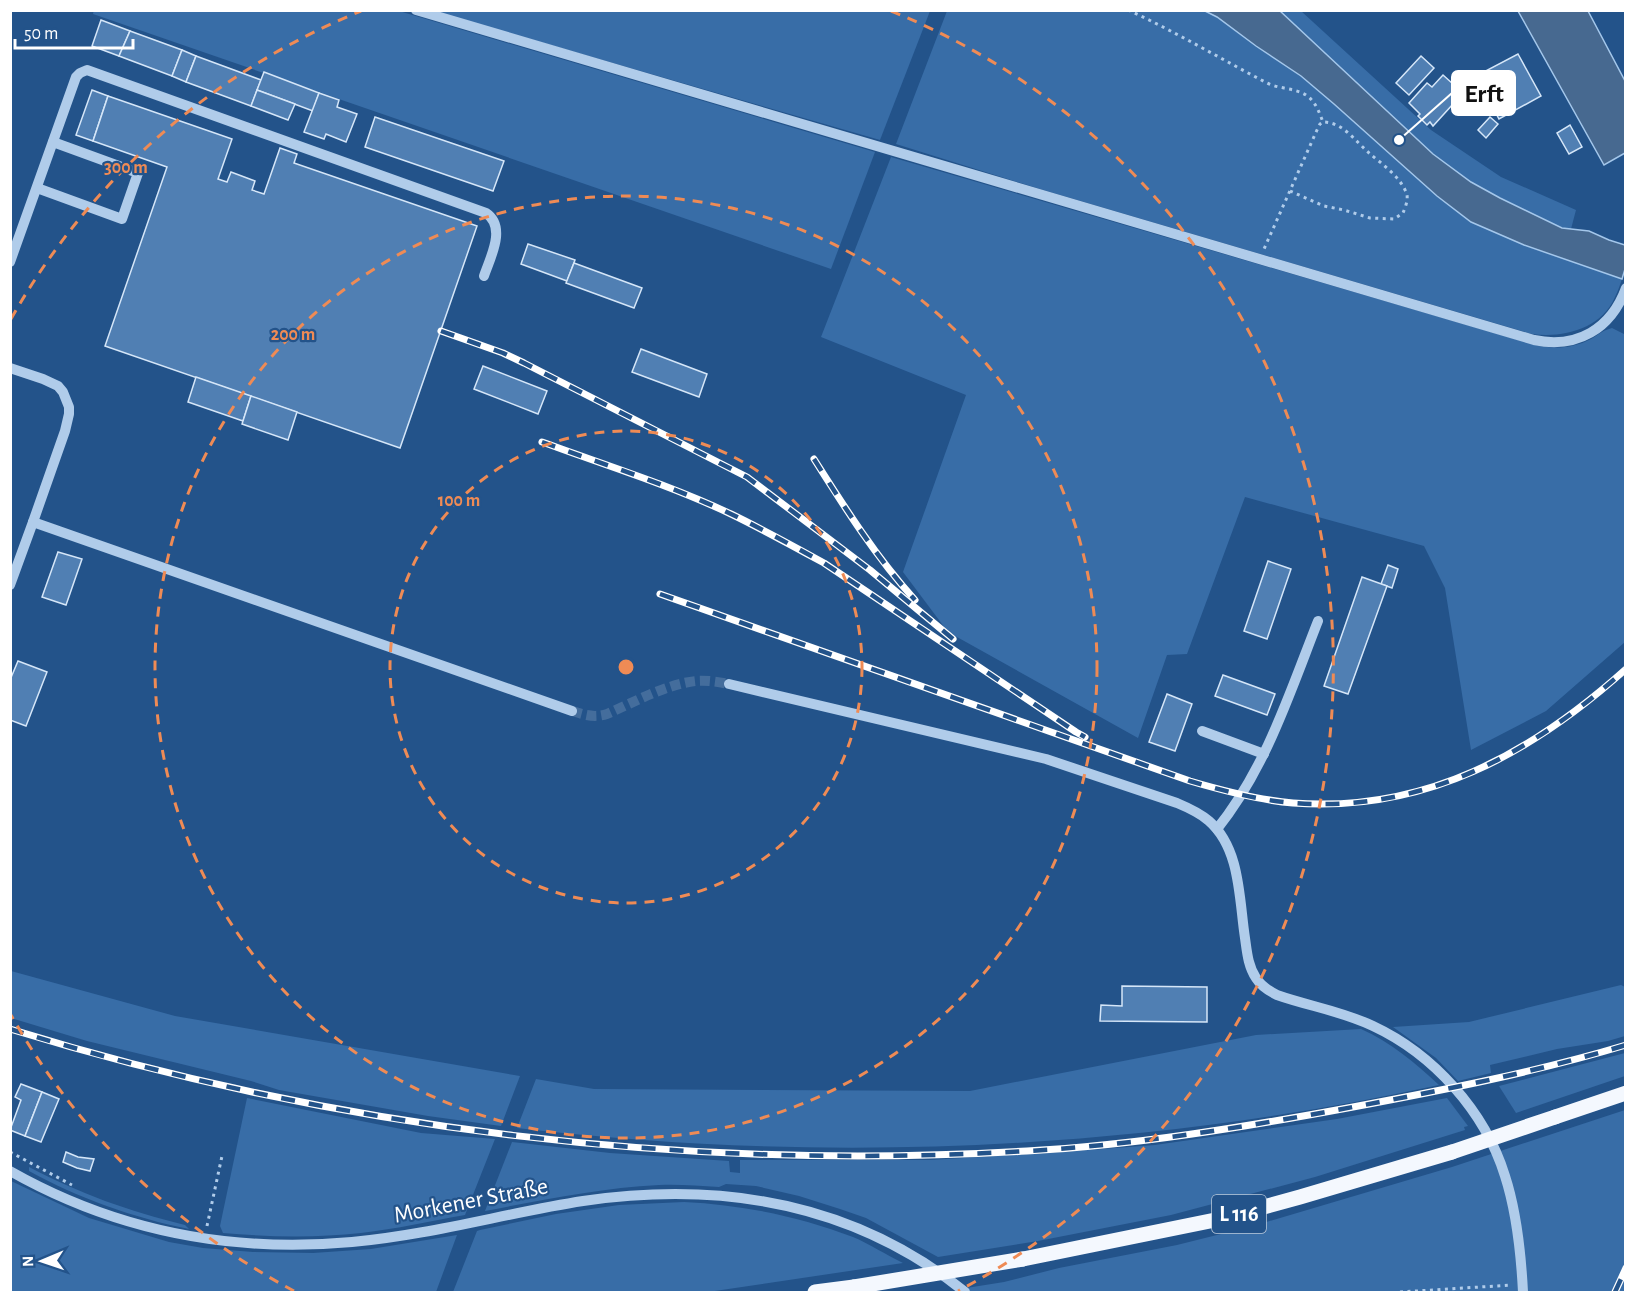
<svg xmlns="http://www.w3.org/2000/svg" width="1636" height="1303" viewBox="0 0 1636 1303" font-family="'Alegreya Sans',sans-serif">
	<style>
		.green { fill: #386da7 }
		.water { fill: #476990; stroke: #a4c7eb; stroke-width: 1.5 }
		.building { fill: #507fb3; stroke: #d5e6f8; stroke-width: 1.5 }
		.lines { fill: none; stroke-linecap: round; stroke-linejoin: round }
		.minor-tunnel { stroke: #446d9c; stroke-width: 10; stroke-dasharray: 10 5; stroke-linecap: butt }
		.path { stroke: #b0ccea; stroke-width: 3; stroke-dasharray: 3 4.5; stroke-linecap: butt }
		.minor { stroke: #b0ccea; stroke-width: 10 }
		.major { stroke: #f4f8fe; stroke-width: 15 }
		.rail-casing { stroke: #fff; stroke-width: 7 }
		.rail { stroke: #23538a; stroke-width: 4.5; stroke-dasharray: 14; stroke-linecap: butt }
		.major-bridge { stroke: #f4f8fe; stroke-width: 15 }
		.ring { fill: none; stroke: #ef8b55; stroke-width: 3; stroke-dasharray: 10 8 }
		.labels { text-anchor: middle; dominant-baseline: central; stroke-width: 4.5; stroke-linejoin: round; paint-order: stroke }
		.shield { fill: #23538a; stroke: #bdcbdc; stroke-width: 1.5 }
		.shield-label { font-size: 22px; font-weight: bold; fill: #fff }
		.street-label { font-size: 24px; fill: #fff; stroke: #23538a }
		.centre { fill: #ef8b55; stroke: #23538a; stroke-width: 3 }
		.ring-label { font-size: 18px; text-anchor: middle; font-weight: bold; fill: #ef8b55; stroke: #23538a; stroke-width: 4.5; stroke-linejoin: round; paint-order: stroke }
		.leader { fill: none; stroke: #fff; stroke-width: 2 }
		.callout-dot { fill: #fff; stroke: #23538a; stroke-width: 2 }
		.callout { fill: #fff; stroke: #fff; stroke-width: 2 }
		.callout-label { font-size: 26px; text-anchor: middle; font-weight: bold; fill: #111 }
	</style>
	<rect width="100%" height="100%" fill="#23538a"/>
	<g class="green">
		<polygon points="94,10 399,11 875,152 831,269 93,14"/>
		<polygon points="433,11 930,11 880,140"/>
		<path d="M947,11H1205L1217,17L1256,46L1301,76L1334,104L1437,196L1471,222L1524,245L1622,279C1620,285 1618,291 1615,297C1601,329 1564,338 1532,334L1040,189L896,144Z"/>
		<polygon points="1280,11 1301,11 1431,130 1501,177 1576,210 1571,229 1562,228 1500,198 1471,182 1433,154"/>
		<path d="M891,157L1539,346C1557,349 1574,348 1591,339C1600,334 1601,331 1612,328L1626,335L1625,642L1546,711L1471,750L1445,588L1424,546L1245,497L1187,654L1167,655L1138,738L948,632L903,572L966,395L821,337Z"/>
		<polygon points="11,971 175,1016 520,1076 501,1126 428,1116 279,1090 251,1081 87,1041 11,1018"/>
		<polygon points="1621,985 1625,987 1625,1036 1608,1041 1557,1049 1490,1065 1491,1073 1458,1081 1436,1058 1393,1027 1469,1022"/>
		<path d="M1361,1029C1391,1042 1415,1063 1439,1085C1137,1151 824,1164 517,1128L536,1079L594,1089L970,1091L1256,1035Z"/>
		<polygon points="1625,1053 1625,1076 1516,1113 1499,1086"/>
		<path d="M247,1098L421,1133L495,1139L465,1215C431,1221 396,1229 361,1233C316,1238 269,1237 223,1233L220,1226Z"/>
		<path d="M1447,1098L1468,1126L1464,1127L1465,1130L1315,1177L1171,1215L1038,1241L938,1257L866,1218L840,1209L799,1196L756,1186L726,1184L719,1187C699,1186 679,1184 659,1185C600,1188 543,1200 485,1211L512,1142L610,1153L729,1161L730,1172L740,1173V1160H929L1050,1153L1155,1145L1337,1119Z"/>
		<polygon points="1625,1110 1625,1292 965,1292 960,1289 1004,1282 1059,1268 1177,1245 1253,1226 1452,1167"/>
		<path d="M29,1167C81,1194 128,1211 185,1225L189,1229C134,1218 78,1198 29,1171Z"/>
		<polygon points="11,1181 89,1218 169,1242 203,1248 253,1252 313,1253 371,1249 457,1235 436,1292 11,1292"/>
		<path d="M684,1202C743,1205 798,1216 853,1237C870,1244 886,1255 903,1263L708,1292H453L477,1231L480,1230L556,1214L619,1205Z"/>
	</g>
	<g class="water">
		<polygon points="1205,11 1280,11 1433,154 1471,182 1500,198 1562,228 1589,231 1609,240 1625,245 1625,269 1622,279 1524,245 1471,222 1437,196 1334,104 1301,76 1256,46 1217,17"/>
		<polygon points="1518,11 1588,11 1625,81 1625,153 1604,165"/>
	</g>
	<g class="building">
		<polygon points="101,20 130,31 119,56 92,46"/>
		<polygon points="130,31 182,50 172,76 119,56"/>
		<polygon points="182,50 196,56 186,82 172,76"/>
		<polygon points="1518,54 1541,96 1499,119 1476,76"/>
		<polygon points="196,56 261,80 251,106 186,82"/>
		<polygon points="1421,56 1434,68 1409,95 1396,83"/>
		<polygon points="264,72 319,93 313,111 257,90"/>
		<polygon points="1443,75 1463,93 1433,126 1430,122 1427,125 1418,116 1420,114 1409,103 1427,83 1432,87"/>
		<polygon points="92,90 108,96 93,141 76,135"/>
		<polygon points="257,90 295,104 288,120 251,106"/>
		<polygon points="319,93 339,100 337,107 357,114 346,142 326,134 324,139 304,132"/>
		<polygon points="108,96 232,139 218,179 227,182 231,172 255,181 252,190 264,194 280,148 297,154 294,163 477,226 400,448 105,346 167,167 93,141"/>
		<polygon points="375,117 504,161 493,191 365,147"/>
		<polygon points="1490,117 1498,124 1486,138 1478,130"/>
		<polygon points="1570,125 1582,147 1569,154 1557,133"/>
		<polygon points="528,244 575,260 567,281 521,264"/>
		<polygon points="574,263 642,288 634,308 566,283"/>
		<polygon points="641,349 707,374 699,397 632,372"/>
		<polygon points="483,366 547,391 538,414 474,389"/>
		<polygon points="196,377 251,396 243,421 188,402"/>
		<polygon points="251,396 297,412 288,440 242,424"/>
		<polygon points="58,552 82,559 66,605 42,597"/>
		<polygon points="1268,561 1291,569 1267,639 1244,631"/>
		<polygon points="1388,565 1398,569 1392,588 1381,584"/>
		<polygon points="1362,577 1387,586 1348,694 1324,686"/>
		<polygon points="18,661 47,672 26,726 10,720 10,680"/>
		<polygon points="1223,675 1275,694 1267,715 1215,696"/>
		<polygon points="1167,694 1192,704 1175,751 1149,742"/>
		<polygon points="1122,986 1207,987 1207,1022 1100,1021 1101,1005 1122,1006"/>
		<polygon points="21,1084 42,1092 25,1136 10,1130 21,1100 15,1097"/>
		<polygon points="42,1092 59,1099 41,1142 25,1136"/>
		<polygon points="66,1152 78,1157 94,1159 90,1171 77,1168 63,1162"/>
	</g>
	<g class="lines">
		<path class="minor-tunnel" d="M572,711C585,715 594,718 607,714C634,702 667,684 696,681C707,680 719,682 729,684"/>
		<g class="path">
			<path d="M1128,10C1176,32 1221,59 1267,83C1279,89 1295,88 1306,95C1316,102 1319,112 1323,122L1320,124L1317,130L1264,249"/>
			<path d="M1290,191L1324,206L1344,210L1370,218L1394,219L1403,213C1405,208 1408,201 1407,195C1402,178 1382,164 1369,153C1355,141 1343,122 1323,122"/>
			<polyline points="10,1152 72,1185"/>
			<polyline points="207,1226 222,1156"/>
			<polyline points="1400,1292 1512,1285"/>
		</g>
		<g class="minor">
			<path d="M416,10L1534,340C1577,349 1611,329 1626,288"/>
			<polyline points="37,188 122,219 138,173 53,142"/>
			<path d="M10,262L76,77L80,73L87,70L486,213C507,227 490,258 484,276"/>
			<polyline points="10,368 43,379 58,386 63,392 69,407 69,414 65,431 33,522 572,711"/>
			<polyline points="10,585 33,522"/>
			<path d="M729,684L1046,759L1177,803C1189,808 1200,813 1209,821C1241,849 1239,900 1245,938C1247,952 1248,966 1256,978C1261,986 1269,991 1277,995C1308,1006 1342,1011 1373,1026C1433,1054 1485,1111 1505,1176C1517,1213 1521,1253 1523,1292"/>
			<polyline points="1202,731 1264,754"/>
			<path d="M1217,829C1266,768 1290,692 1318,621"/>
			<path d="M10,1171C116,1231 231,1253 352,1242C430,1235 506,1213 583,1201C721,1181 854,1203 965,1292"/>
		</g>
		<g class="major">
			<polyline points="1555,1117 1626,1093"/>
			<polyline points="1023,1259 1220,1219 1300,1197 1452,1152"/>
			<polyline points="815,1292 854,1287"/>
		</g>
		<g class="rail-casing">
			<g id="rail">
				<polyline points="441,331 503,353 524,363 747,477 870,570 953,639"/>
				<path d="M542,442C605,465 670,485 731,514C762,529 793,546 824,563L1076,732L1085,737"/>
				<path d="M814,459C845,508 876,557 915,600"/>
				<path d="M660,594L1190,781C1224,791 1258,800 1293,803C1424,813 1531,754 1626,669"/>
				<path d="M10,1029C338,1130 685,1171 1027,1151C1136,1145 1245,1127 1353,1107C1444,1090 1536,1072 1626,1045"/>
				<polyline points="1615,1292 1626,1268"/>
			</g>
		</g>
		<use href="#rail" class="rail"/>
		<g class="major-bridge">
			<polyline points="1452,1152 1555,1117"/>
			<polyline points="854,1287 1023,1259"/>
		</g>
	</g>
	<g class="ring">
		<circle cx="626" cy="667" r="236"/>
		<circle cx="626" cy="667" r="471"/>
		<path d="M294 1291A707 707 0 0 1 11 1015M11 319A707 707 0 0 1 361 11M891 11A707 707 0 0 1 958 1291"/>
	</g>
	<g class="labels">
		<rect class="shield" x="1212" y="1195" width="54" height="38" rx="4.5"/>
		<g class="shield-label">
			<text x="1239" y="1214">L 116</text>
		</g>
		<g class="street-label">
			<text transform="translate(471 1201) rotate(-11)">Morkener Straße</text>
		</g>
	</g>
	<circle cx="626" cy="667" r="9" class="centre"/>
	<g class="ring-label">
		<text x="126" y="173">300 m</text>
		<text x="293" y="340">200 m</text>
		<text x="459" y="506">100 m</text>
	</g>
	<path class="leader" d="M1399 140L1452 93"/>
	<circle class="callout-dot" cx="1399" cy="140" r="6"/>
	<rect class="callout" x="1452" y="71" width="63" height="44" rx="6"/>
	<g class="callout-label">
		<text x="1484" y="102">Erft</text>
	</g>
	<rect width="1636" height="1303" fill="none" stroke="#ffffff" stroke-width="24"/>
	<g transform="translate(42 1261) rotate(268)" stroke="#23538a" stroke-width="4.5" paint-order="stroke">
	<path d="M0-4.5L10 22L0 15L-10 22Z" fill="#ffffff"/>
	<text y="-9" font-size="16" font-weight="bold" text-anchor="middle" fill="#ffffff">N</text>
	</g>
	<path d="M15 39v9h118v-9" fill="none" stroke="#ffffff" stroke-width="3"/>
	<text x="24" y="39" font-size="18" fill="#ffffff" stroke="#23538a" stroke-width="4.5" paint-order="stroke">50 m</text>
</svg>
